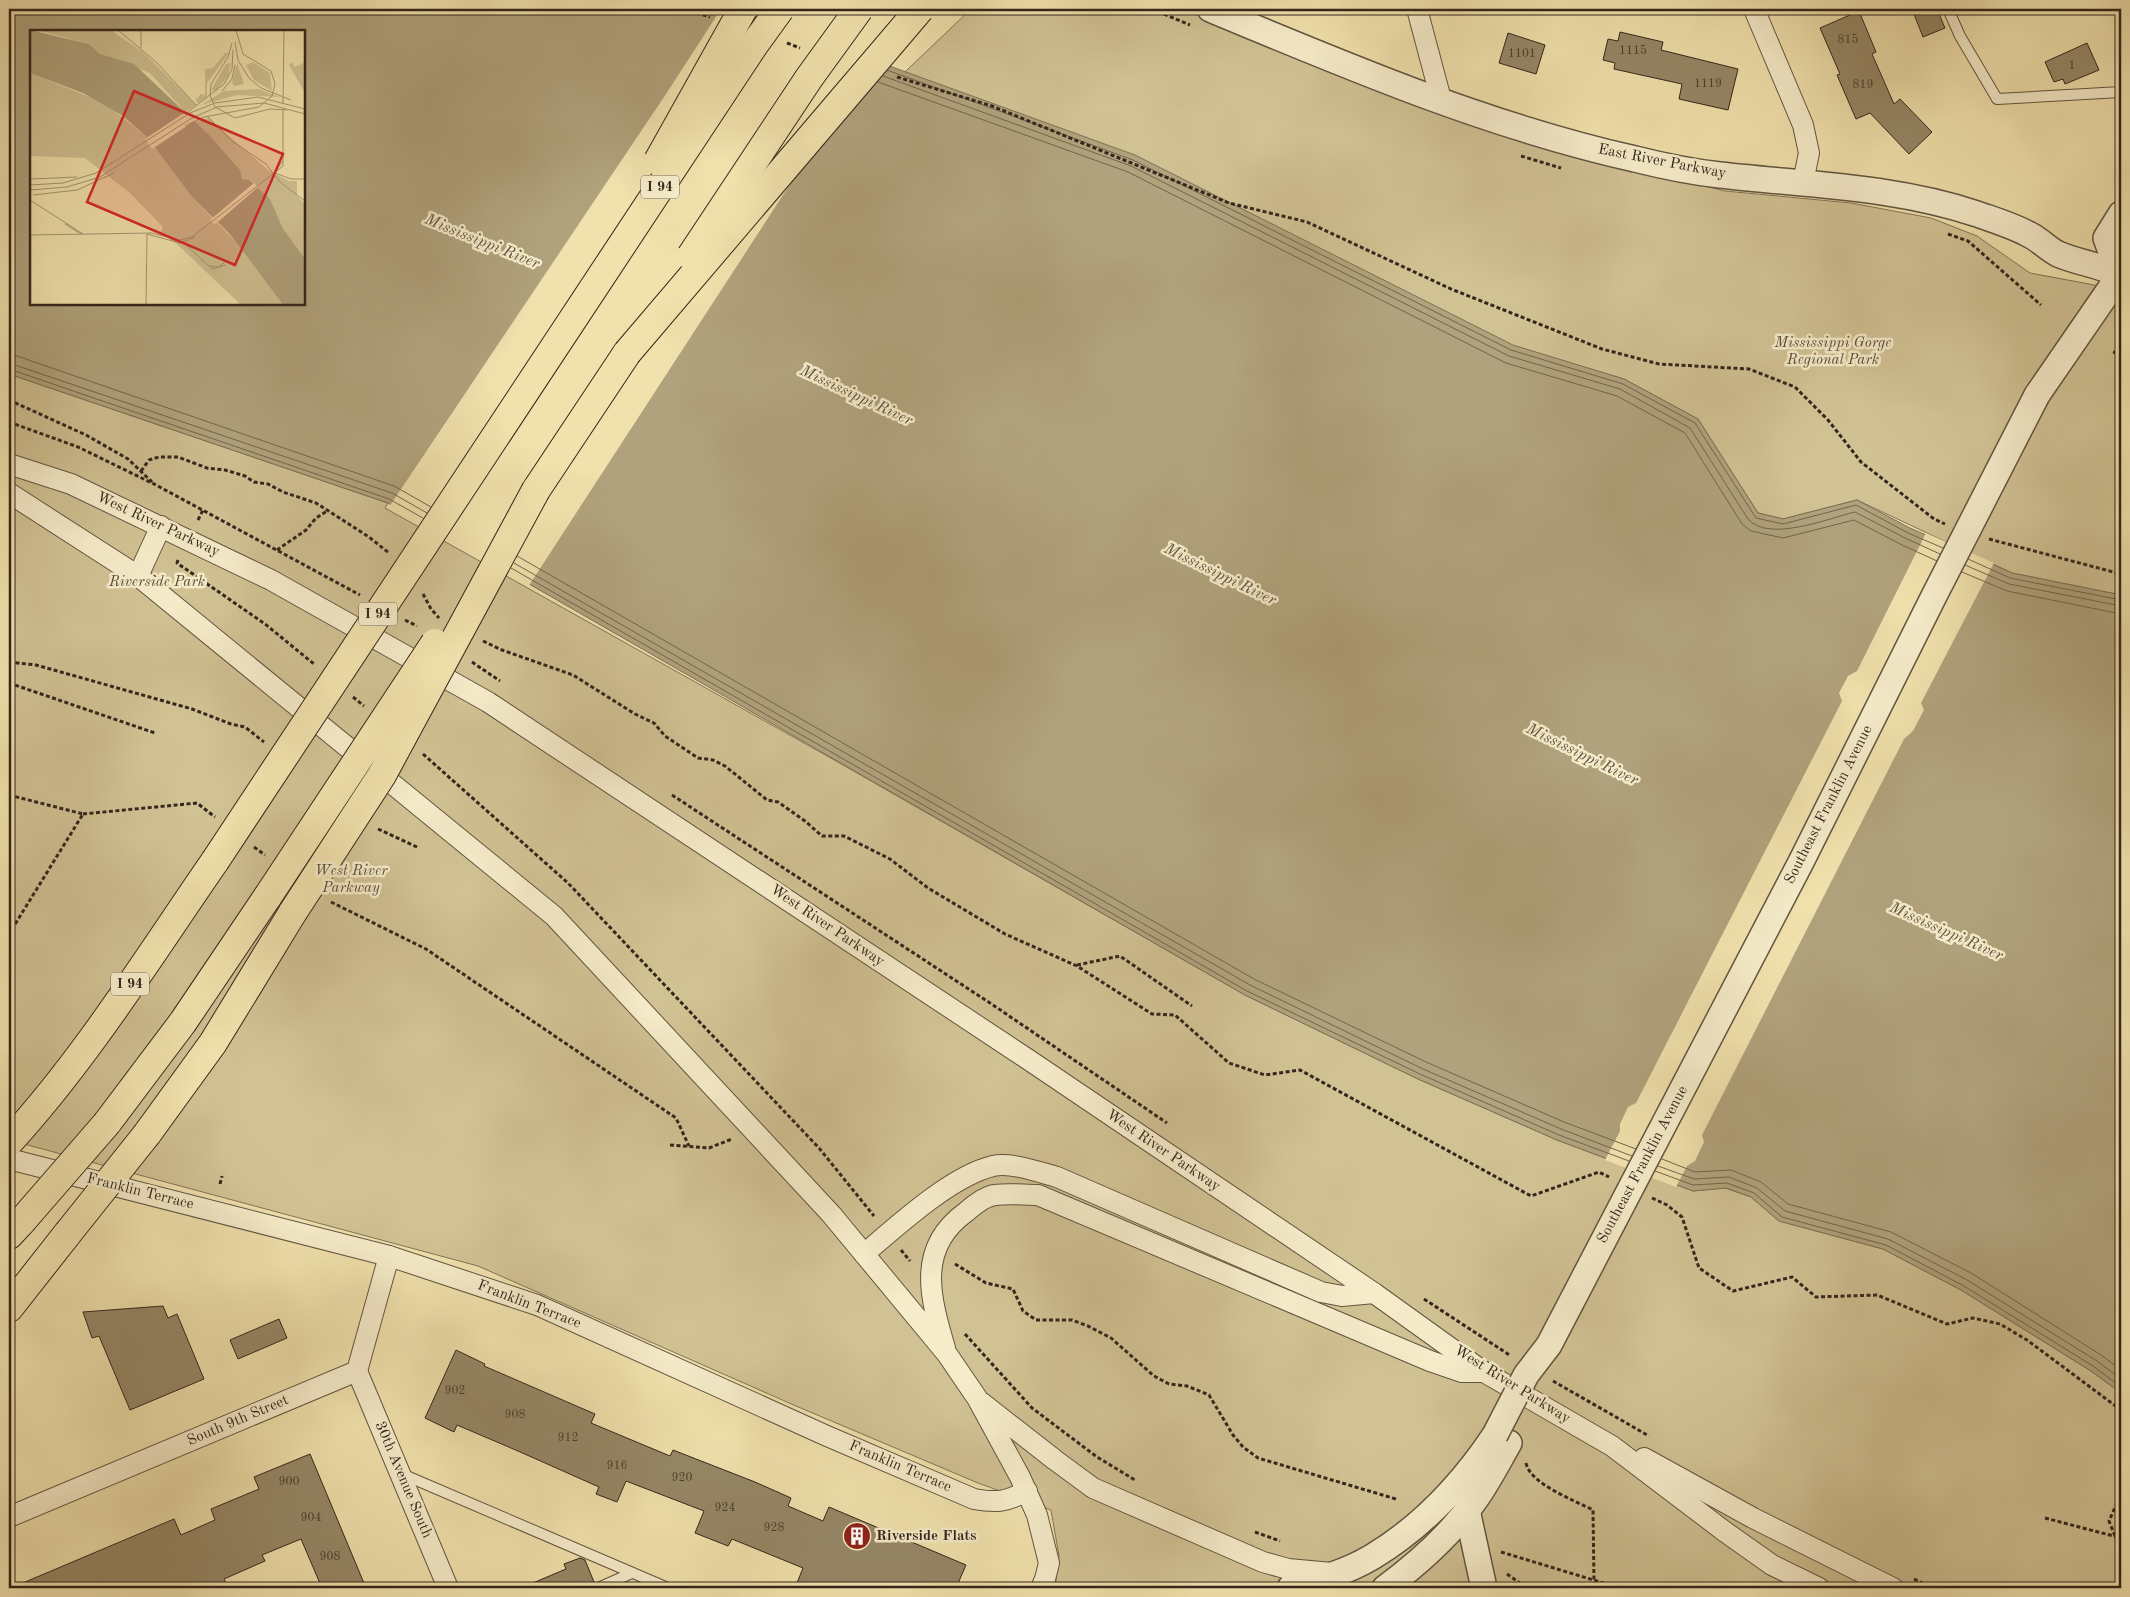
<svg xmlns="http://www.w3.org/2000/svg" width="2130" height="1597" viewBox="0 0 2130 1597" font-family="'Old Standard TT',serif">
	<style>
		.green { fill: #d1c294; stroke: #827458 }
		.water { fill: #b0a27c; stroke: #7e7056; fill-rule: evenodd }
		.pier { fill: #f1e2ad }
		.lines { fill: none; stroke-linecap: round; stroke-linejoin: round }
		.shore { stroke: #72644c; stroke-width: 1 }
		.building { fill: #968867; stroke: #33261c }
		.service-casing { stroke: #625540; stroke-width: 12 }
		.minor-casing { stroke: #625540; stroke-width: 22 }
		.tertiary-casing { stroke: #625540; stroke-width: 28 }
		.motorway-casing { stroke: #33261c; stroke-width: 30 }
		.path { stroke: #33261c; stroke-width: 3; stroke-dasharray: 4 2.5; stroke-linecap: butt }
		.service { stroke: #f6ecca; stroke-width: 10 }
		.minor { stroke: #f6ecca; stroke-width: 20 }
		.tertiary { stroke: #f6ecca; stroke-width: 25 }
		.motorway { stroke: #f1e2ad; stroke-width: 28 }
		.tertiary-bridge-casing { stroke: #625540; stroke-width: 28; stroke-linecap: butt }
		.motorway-bridge-casing { stroke: #33261c; stroke-width: 30; stroke-linecap: butt }
		.tertiary-bridge { stroke: #f6ecca; stroke-width: 25 }
		.motorway-bridge { stroke: #f1e2ad; stroke-width: 28 }
		.labels { text-anchor: middle; dominant-baseline: central; stroke-width: 5; stroke-linejoin: round; paint-order: stroke }
		.number-label { font-size: 12px; fill: #4c3e2f }
		.shield { fill: #f6ecca; stroke: #6e6150; stroke-width: 1 }
		.shield-label { font-size: 14px; font-weight: bold; fill: #33261c }
		.street-label { font-size: 15px; fill: #33261c; stroke: #f6ecca }
		.park-label { font-size: 15px; font-style: italic; fill: #5a4d3a; stroke: #f6ecca }
		.poi-label { font-size: 15px; font-weight: bold; fill: #33261c; stroke: #f6ecca; text-anchor: start }
		.water-label { font-size: 16px; font-style: italic; fill: #5f513e; stroke: #f6ecca }
		.inset-road { fill: none; stroke: #a59773; stroke-width: 1 }
		.view { fill: #d62828; fill-opacity: 0.15; stroke: #d62828; stroke-width: 2.5 }
		.inset-edge { fill: none; stroke: #33261c; stroke-width: 2.5 }
	</style>
	<rect width="100%" height="100%" fill="#f1e2ad"/>
	<filter id="stains"><feTurbulence type="fractalNoise" baseFrequency=".004" numOctaves="4"/><feColorMatrix values="0 0 0 0 .2 0 0 0 0 .09 0 0 0 0 .02 0 0 0 .5 -.17"/></filter>
	<radialGradient id="worn" r=".72"><stop offset=".6" stop-color="#630" stop-opacity="0"/><stop offset="1" stop-color="#630" stop-opacity=".3"/></radialGradient>
	<g class="green">
		<polygon points="971,9 1183,9 1376,90 1552,147 1725,191 1851,203 1931,218 1977,236 2030,273 2121,290 2121,595 2012,573 1857,500 1783,519 1758,513 1698,419 1624,379 1513,346 885,91"/>
		<polygon points="9,374 388,503 385,508 836,761 1245,995 1418,1079 1557,1140 1693,1191 1725,1188 1751,1197 1779,1221 1883,1249 1961,1290 2091,1371 2121,1393 2121,1588 1055,1588 1059,1556 1051,1510 978,1483 796,1406 478,1266 9,1140"/>
	</g>
	<path class="water" d="M9,9H732L1135,155L1513,345L1624,379L1698,419L1758,513L1783,519L1857,500L1910,528L2012,573L2121,595V1393L2091,1371L1961,1290L1883,1249L1779,1221L1751,1197L1726,1188L1693,1191L1557,1140L1418,1079L1245,995L388,503L9,374ZM31,31H304V304H31Z"/>
	<g class="pier">
		<polygon points="721,9 740,9 884,61 826,129 528,587 389,507 668,91"/>
		<polygon points="1926,533 1994,563 1921,703 1924,710 1913,731 1904,739 1702,1135 1704,1142 1695,1161 1687,1166 1676,1187 1605,1160 1620,1131 1620,1124 1628,1107 1636,1103 1842,701 1839,693 1848,676 1857,671"/>
	</g>
	<g class="lines">
		<g class="shore">
			<polyline points="887,70 1133,160 1511,350 1623,384 1695,423 1756,518 1783,524 1856,505 1908,533 1943,548"/>
			<path d="M883,76L1131,166L1509,356L1620,389L1690,428L1748,519C1769,543 1829,518 1855,512L1905,538L1940,554"/>
			<polyline points="878,82 1128,172 1506,363 1617,396 1685,433 1742,524 1751,531 1783,538 1854,520 1902,545 1937,561"/>
			<polyline points="9,355 17,356 394,486 431,507"/>
			<polyline points="9,363 392,493 427,513"/>
			<polyline points="9,369 389,499 423,518"/>
			<polyline points="517,556 1254,979 1426,1062 1564,1122 1636,1149"/>
			<polyline points="1968,559 2010,578 2121,600"/>
			<polyline points="514,563 1250,985 1423,1069 1561,1129 1632,1156"/>
			<polyline points="1965,565 2009,584 2121,606"/>
			<polyline points="511,568 1247,991 1420,1074 1559,1135 1629,1161"/>
			<polyline points="1962,572 2007,591 2121,614"/>
			<polyline points="1662,1159 1695,1172 1731,1170 1761,1182 1788,1204 1891,1232 1971,1273 2101,1355 2121,1370"/>
			<polyline points="1658,1166 1694,1179 1729,1177 1757,1188 1785,1211 1888,1239 1967,1280 2097,1361 2121,1379"/>
			<polyline points="1655,1171 1693,1185 1727,1183 1754,1193 1782,1217 1886,1245 1964,1286 2093,1366 2121,1387"/>
		</g>
	</g>
	<g class="building">
		<polygon points="1912,9 1937,9 1945,28 1923,37"/>
		<polygon points="1859,11 1876,52 1872,54 1894,104 1900,99 1932,132 1909,154 1870,113 1856,119 1837,75 1840,74 1820,28"/>
		<polygon points="1620,32 1663,42 1661,50 1738,69 1728,110 1679,99 1682,84 1614,69 1615,63 1603,60 1608,39 1618,41"/>
		<polygon points="1508,33 1545,45 1536,74 1499,63"/>
		<polygon points="2087,43 2099,70 2065,84 2063,79 2054,82 2045,62"/>
		<polygon points="163,1306 168,1318 177,1314 204,1379 130,1410 99,1336 92,1338 83,1312"/>
		<polygon points="279,1319 287,1338 238,1359 230,1340"/>
		<polygon points="456,1350 485,1364 484,1366 595,1414 591,1423 670,1456 673,1450 755,1482 791,1498 788,1506 823,1521 829,1507 966,1565 956,1588 795,1588 803,1568 732,1539 728,1546 695,1533 704,1511 626,1481 617,1502 596,1494 599,1487 518,1451 457,1425 454,1432 425,1418"/>
		<polygon points="310,1454 366,1588 322,1588 301,1539 262,1555 265,1561 224,1579 228,1588 11,1588 174,1519 181,1535 215,1520 211,1509 259,1489 254,1477"/>
		<polygon points="580,1558 585,1560 594,1582 592,1584 583,1588 521,1588 566,1569 564,1564"/>
	</g>
	<g class="lines">
		<g class="service-casing">
			<g id="service">
				<polyline points="1948,9 1960,36 1997,99 2121,92"/>
				<polyline points="402,1474 668,1588"/>
				<polyline points="598,1588 632,1573"/>
			</g>
		</g>
		<g class="minor-casing">
			<g id="minor">
				<polyline points="1417,9 1442,103"/>
				<polyline points="1754,9 1803,125 1809,153 1803,182"/>
				<polyline points="9,464 71,484 271,580 488,702 1026,1058 1374,1293 1484,1372 1612,1446 1724,1531 1772,1565 1819,1588"/>
				<polyline points="9,493 138,576 554,916 831,1214 947,1354 977,1398 1020,1477 1037,1515 1049,1563 1045,1579 1041,1588"/>
				<polyline points="138,576 161,526"/>
				<path d="M9,1159L389,1256L537,1305L827,1436L974,1499C997,1503 1006,1502 1027,1491"/>
				<path d="M864,1254C897,1226 951,1176 993,1166C1011,1162 1039,1172 1057,1177L1321,1292L1342,1296L1374,1293"/>
				<path d="M945,1348C930,1297 916,1248 966,1212C974,1205 985,1196 995,1195C1009,1193 1024,1195 1038,1195L1430,1361L1462,1372H1484"/>
				<polyline points="357,1371 448,1588"/>
				<polyline points="357,1371 389,1256"/>
				<polyline points="982,1403 1055,1460 1093,1488 1263,1562 1288,1569 1332,1573"/>
				<polyline points="1644,1458 1753,1518 1893,1588"/>
				<polyline points="9,1517 357,1371"/>
			</g>
		</g>
		<g class="tertiary-casing">
			<g id="tertiary">
				<path d="M1210,9C1349,67 1488,126 1635,159C1663,166 1692,172 1720,175C1807,185 1893,186 1977,214C1994,220 2014,226 2030,235C2040,240 2048,249 2058,254C2078,263 2103,265 2121,276"/>
				<polyline points="2119,274 2106,238 2121,214"/>
				<polyline points="2037,395 2121,273"/>
				<polyline points="1467,1510 1484,1588"/>
				<path d="M1290,1588C1318,1580 1347,1572 1372,1557C1422,1527 1463,1483 1495,1435"/>
				<path d="M1385,1588C1419,1563 1451,1534 1475,1500C1488,1482 1498,1462 1509,1443"/>
			</g>
		</g>
		<g class="motorway-casing">
			<g id="motorway">
				<polyline points="536,490 627,353"/>
				<polyline points="107,1123 183,1022 268,896"/>
				<polyline points="147,1134 213,1043 293,912"/>
				<path d="M9,1142C86,1058 150,955 215,861"/>
				<polyline points="9,1235 22,1221"/>
				<polyline points="9,1308 68,1233"/>
			</g>
		</g>
		<g class="path">
			<polyline points="684,9 710,17"/>
			<polyline points="1152,9 1190,25"/>
			<polyline points="787,43 800,48"/>
			<polyline points="897,77 992,106 1229,203 1307,222 1451,289 1602,349 1659,364 1749,369 1795,387 1828,420 1861,462 1934,519 1945,524"/>
			<polyline points="1521,156 1561,168"/>
			<polyline points="1948,234 1968,241 2041,305"/>
			<polyline points="2113,352 2121,354"/>
			<polyline points="9,400 86,435 128,459 152,482"/>
			<polyline points="9,422 78,447 156,485 360,595"/>
			<polyline points="141,471 149,460 159,457 178,457 207,468 225,470 245,476 254,482 268,484 283,492 316,503 369,537 389,553"/>
			<polyline points="198,520 203,510"/>
			<polyline points="1989,539 2121,574"/>
			<polyline points="277,550 306,530 316,518 327,511"/>
			<polyline points="178,560 177,563 265,624 314,664"/>
			<polyline points="423,594 431,609 439,618"/>
			<polyline points="405,620 417,626"/>
			<polyline points="483,641 502,650 573,675 635,714 654,723 665,736 698,758 713,760 725,766 767,800 778,802 805,821 822,836 844,836 890,859 928,888 1005,934 1077,966 1152,1014 1175,1015 1229,1063 1265,1075 1300,1070 1531,1196 1599,1172 1609,1177"/>
			<polyline points="9,662 36,665 192,709 231,724 245,727 264,742"/>
			<polyline points="472,662 500,681"/>
			<polyline points="9,683 155,733"/>
			<polyline points="353,697 364,706"/>
			<polyline points="423,754 568,883 819,1148 874,1216"/>
			<polyline points="9,795 83,814 9,934"/>
			<polyline points="672,795 990,1003 1167,1123"/>
			<polyline points="83,814 197,803 215,817"/>
			<polyline points="378,829 417,847"/>
			<polyline points="254,847 265,855"/>
			<polyline points="331,902 426,949 676,1118 689,1146"/>
			<polyline points="1077,965 1120,956 1192,1006"/>
			<polyline points="670,1145 709,1148 732,1139"/>
			<polyline points="220,1184 222,1176"/>
			<polyline points="1652,1198 1667,1205 1682,1217 1699,1268 1733,1291 1792,1277 1816,1297 1877,1295 1947,1324 1973,1318 2000,1324 2027,1340 2121,1410"/>
			<polyline points="901,1250 910,1261"/>
			<polyline points="955,1264 986,1283 1013,1289 1023,1311 1036,1320 1072,1320 1088,1326 1111,1338 1154,1376 1169,1384 1187,1386 1209,1395 1233,1435 1243,1447 1258,1458 1396,1499"/>
			<polyline points="1424,1299 1511,1356"/>
			<polyline points="965,1334 1032,1408 1097,1457 1135,1480"/>
			<polyline points="1553,1381 1649,1436"/>
			<path d="M1526,1463C1530,1484 1574,1500 1593,1510L1594,1580"/>
			<polyline points="2045,1518 2121,1538"/>
			<polyline points="1255,1532 1280,1541"/>
			<polyline points="2115,1536 2109,1521 2121,1494"/>
			<polyline points="1501,1552 1620,1588"/>
			<polyline points="1507,1574 1527,1588"/>
			<polyline points="1914,1579 1933,1588"/>
			<polyline points="1446,1588 1458,1582"/>
		</g>
		<use href="#service" class="service"/>
		<use href="#minor" class="minor"/>
		<use href="#tertiary" class="tertiary"/>
		<use href="#motorway" class="motorway"/>
		<g class="tertiary-bridge-casing">
			<polyline id="tertiary-bridge" points="1495,1435 1526,1375 1549,1345 1648,1155 1801,862 1934,596 2037,395"/>
		</g>
		<g class="motorway-bridge-casing">
			<g id="motorway-bridge">
				<polyline points="658,161 743,9"/>
				<polyline points="691,256 809,78 859,9"/>
				<polyline points="627,353 920,9"/>
				<polyline points="215,861 754,45 780,9"/>
				<polyline points="268,896 435,643"/>
				<polyline points="293,912 382,775 536,490"/>
				<polyline points="22,1221 107,1123"/>
				<polyline points="68,1233 147,1134"/>
			</g>
		</g>
		<use href="#tertiary-bridge" class="tertiary-bridge"/>
		<use href="#motorway-bridge" class="motorway-bridge"/>
	</g>
	<defs>
		<g id="building-disc" transform="scale(1.4375)"><circle r="9.5" fill="#8f2418" stroke="#f6ecca"/><path d="M-4-6H4V6H1V3H-1V6H-4ZM-2.5-4.3h1.7v1.8h-1.7ZM.8-4.3h1.7v1.8H.8ZM-2.5-1h1.7V.8h-1.7ZM.8-1h1.7V.8H.8Z" fill="#fff"/></g>
	</defs>
	<g fill-rule="evenodd">
		<use href="#building-disc" x="857" y="1536"/>
	</g>
	<g class="labels">
		<g class="number-label">
			<text x="1848" y="40">815</text>
			<text x="1633" y="51">1115</text>
			<text x="1522" y="54">1101</text>
			<text x="2072" y="66">1</text>
			<text x="1708" y="84">1119</text>
			<text x="1863" y="85">819</text>
			<text x="455" y="1391">902</text>
			<text x="515" y="1415">908</text>
			<text x="568" y="1438">912</text>
			<text x="617" y="1466">916</text>
			<text x="682" y="1478">920</text>
			<text x="289" y="1482">900</text>
			<text x="725" y="1508">924</text>
			<text x="311" y="1518">904</text>
			<text x="774" y="1528">928</text>
			<text x="330" y="1557">908</text>
		</g>
		<g class="shield">
			<rect x="641" y="175.5" width="38" height="23" rx="4"/>
			<rect x="359" y="602.5" width="38" height="23" rx="4"/>
			<rect x="111" y="972.5" width="38" height="23" rx="4"/>
		</g>
		<g class="shield-label">
			<text x="660" y="187">I 94</text>
			<text x="378" y="614">I 94</text>
			<text x="130" y="984">I 94</text>
		</g>
		<g class="street-label">
			<text transform="translate(1662 162) rotate(11)">East River Parkway</text>
			<text transform="translate(158 525) rotate(25)">West River Parkway</text>
			<text transform="translate(1829 805) rotate(-63)">Southeast Franklin Avenue</text>
			<text transform="translate(827 926) rotate(34)">West River Parkway</text>
			<text transform="translate(1163 1151) rotate(34)">West River Parkway</text>
			<text transform="translate(1643 1165) rotate(-62)">Southeast Franklin Avenue</text>
			<text transform="translate(140 1192) rotate(14)">Franklin Terrace</text>
			<text transform="translate(529 1305) rotate(21)">Franklin Terrace</text>
			<text transform="translate(1512 1385) rotate(32)">West River Parkway</text>
			<text transform="translate(238 1421) rotate(-23)">South 9th Street</text>
			<text transform="translate(900 1467) rotate(23)">Franklin Terrace</text>
			<text transform="translate(403 1480) rotate(67)">30th Avenue South</text>
		</g>
		<g class="park-label">
			<text x="1833" y="343">Mississippi Gorge<tspan x="1833" dy="17">Regional Park</tspan></text>
			<text x="157" y="582">Riverside Park</text>
			<text x="351" y="871">West River<tspan x="351" dy="17">Parkway</tspan></text>
		</g>
		<g class="poi-label">
			<text x="876" y="1536">Riverside Flats</text>
		</g>
		<g class="water-label">
			<text transform="translate(482 242) rotate(22)">Mississippi River</text>
			<text transform="translate(856 396) rotate(25)">Mississippi River</text>
			<text transform="translate(1220 575) rotate(26)">Mississippi River</text>
			<text transform="translate(1582 755) rotate(26)">Mississippi River</text>
			<text transform="translate(1946 932) rotate(24)">Mississippi River</text>
		</g>
	</g>
	<g transform="translate(30 30)">
		<rect width="275" height="275" fill="#f1e2ad"/>
		<path d="M8,0H80L113,22L166,75L155,82L120,43L70,24L59,14ZM195,23H199L177,53V67L168,73L165,70L171,64L175,65V39L183,38ZM223,32L240,43L242,61L224,50L216,35ZM262,32L265,37L275,32V63L259,35ZM201,33L198,46L186,61L181,60L196,34ZM207,33L214,54L205,56L202,53ZM0,43L74,73L117,107L162,167L203,209L253,275H211L147,214L130,203L133,197L100,163L55,128L0,126ZM228,59L250,67L207,65L171,75L194,61ZM178,88L238,140L259,151H267V166L275,174V232L253,203L240,169L219,151L212,149L206,135L163,93Z" fill="#d1c294"/>
		<path d="M0,0L59,14L70,24L104,34L179,105L210,140L212,149L219,150L240,169L253,199L275,229V275H253L199,203L162,167L117,107L93,86L53,63L0,43Z" fill="#b0a27c"/>
		<path d="M157,81L166,90L122,119L115,109ZM224,153L228,157L188,192L184,194L180,190Z" fill="#f1e2ad"/>
		<path class="inset-road" d="M88,0L126,32L166,75M205,12L208,30L219,48L231,58L261,70M202,13L198,27L181,54L180,65L185,77L205,88L240,79L257,80M111,18V0M192,61L202,49L205,35M253,74L254,0M158,82L194,54L202,39L203,20M177,86L202,111L236,134L250,152L275,171M155,96L174,87L229,77L242,66L245,54L241,41L213,24L206,0M244,143L253,131M245,143L261,149H275M0,149L47,147M0,155L33,153L66,143L160,83L185,73L228,67L275,79M0,160L37,157L70,147L162,88L187,77L234,73L275,84M3,165L47,160L84,143M0,170L53,204M35,194L51,204M117,204L150,213L165,207M0,205L122,203L149,210L162,207L253,136V79M154,213L182,239L196,235M180,236L188,237L194,233M116,275L117,204"/>
		<path class="view" d="M104,61L253,124L205,235L57,172Z"/>
		<rect width="275" height="275" class="inset-edge"/>
	</g>
	<rect width="2130" height="1597" fill="none" stroke="#f1e2ad" stroke-width="30"/>
	<rect x="10" y="10" width="2110" height="1577" fill="none" stroke="#33261c" stroke-width="2.5"/>
	<rect x="15" y="15" width="2100" height="1567" fill="none" stroke="#33261c"/>
	<rect width="100%" height="100%" filter="url(#stains)"/>
	<rect width="100%" height="100%" fill="url(#worn)"/>
</svg>
